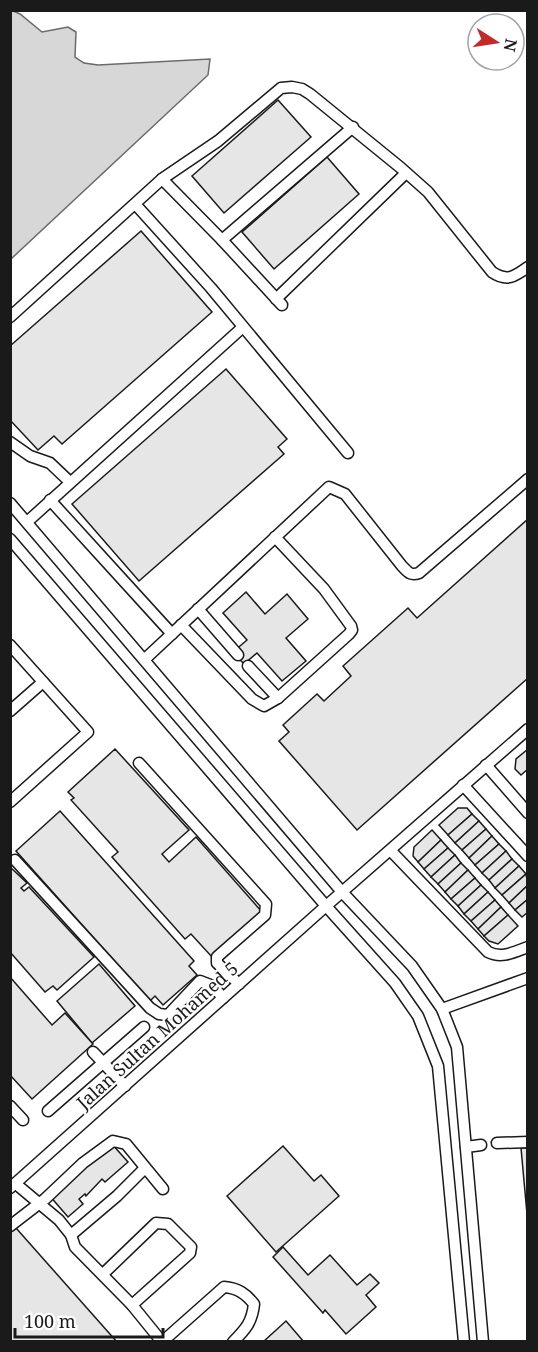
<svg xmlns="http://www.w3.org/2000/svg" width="538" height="1352" viewBox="0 0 538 1352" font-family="'Noto Serif',serif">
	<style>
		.water { fill: #d7d7d7; stroke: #6a6a6a; stroke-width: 1.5 }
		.building { fill: #e6e6e6; stroke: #1a1a1a; stroke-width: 1.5 }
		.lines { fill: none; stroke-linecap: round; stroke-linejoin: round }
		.minor-casing { stroke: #1a1a1a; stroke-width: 13 }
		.minor { stroke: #fff; stroke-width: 10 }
		.labels { text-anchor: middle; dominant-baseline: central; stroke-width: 4.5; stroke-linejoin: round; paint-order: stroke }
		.street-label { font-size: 18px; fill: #1a1a1a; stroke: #fff }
	</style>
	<rect width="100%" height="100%" fill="#fff"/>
	<polygon class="water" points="11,10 20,14 42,32 68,27 76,32 75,57 84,63 98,65 210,59 208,75 11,259"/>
	<g class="building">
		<polygon points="278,100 311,137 224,213 192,176"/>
		<polygon points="327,157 359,194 274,269 242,232"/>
		<polygon points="141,231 212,312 62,444 54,436 38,450 10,420 10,346"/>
		<polygon points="226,369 287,439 278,447 284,454 139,581 72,504"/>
		<polygon points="528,519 528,678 357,830 279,741 289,732 283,725 317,694 324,701 351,676 343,666 408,608 417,618"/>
		<polygon points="246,592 265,614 287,594 308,619 286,638 306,661 282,681 257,653 244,664 233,652 247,640 223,613"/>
		<polygon points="115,749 189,830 162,854 169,862 196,837 262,912 212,957 191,934 185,939 112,857 118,852 71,800 74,798 68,792"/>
		<polygon points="528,749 528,769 521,775 515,769 516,759"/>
		<polygon points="458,808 467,808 472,814 448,835 439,825"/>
		<polygon points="60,811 194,961 189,966 197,975 163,1005 155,996 150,1001 16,851"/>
		<polygon points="472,814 479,821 455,843 448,835"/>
		<polygon points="479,821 486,829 462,850 455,843"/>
		<polygon points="486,829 492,836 469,858 462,850"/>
		<polygon points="432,830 441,840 418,862 413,856 414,847"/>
		<polygon points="492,836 499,844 475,865 469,858"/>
		<polygon points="441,840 448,848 424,869 418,862"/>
		<polygon points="499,844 506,851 482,873 475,865"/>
		<polygon points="448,848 455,855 431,877 424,869"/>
		<polygon points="506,851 512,859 489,880 482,873"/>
		<polygon points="455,855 461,863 438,884 431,877"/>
		<polygon points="512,859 519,866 495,888 489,880"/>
		<polygon points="461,863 468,870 445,892 438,884"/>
		<polygon points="519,866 526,874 502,895 495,888"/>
		<polygon points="10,867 27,883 21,888 24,891 29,887 94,957 57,990 53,986 45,992 10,952"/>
		<polygon points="468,870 475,878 451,899 445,892"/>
		<polygon points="526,874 528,885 509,903 502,895"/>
		<polygon points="475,878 481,885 458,906 451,899"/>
		<polygon points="481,885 488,892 464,914 458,906"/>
		<polygon points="528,885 528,899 515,910 509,903"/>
		<polygon points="488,892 495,900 471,921 464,914"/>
		<polygon points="528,899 528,912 522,917 515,910"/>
		<polygon points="495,900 501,907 478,929 471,921"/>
		<polygon points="501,907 508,915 484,936 478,929"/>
		<polygon points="508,915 518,926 498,944 489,941 484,936"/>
		<polygon points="99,964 135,1006 92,1043 57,1001"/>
		<polygon points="10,977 52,1025 65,1013 93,1044 32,1099 10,1075"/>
		<polygon points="111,1143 128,1162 105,1182 102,1179 86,1196 85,1194 79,1199 83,1204 68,1217 49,1195"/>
		<polygon points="283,1146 314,1181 321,1175 339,1196 276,1252 227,1196"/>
		<polygon points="521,1148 528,1148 528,1225"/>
		<polygon points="16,1228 117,1342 10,1342 10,1233"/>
		<polygon points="283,1247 308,1275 330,1255 357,1285 370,1274 379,1283 366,1295 376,1307 346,1334 325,1310 323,1313 273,1257"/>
		<polygon points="286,1321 304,1342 263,1342"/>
	</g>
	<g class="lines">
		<g class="minor-casing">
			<g id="minor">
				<path d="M162,179L218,141L281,88L292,87L302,89L310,94L401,168L428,192L492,272C507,282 514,277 528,267"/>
				<polyline points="136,205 211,288 348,453"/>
				<polyline points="222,240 353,127"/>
				<polyline points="276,299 406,173"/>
				<polyline points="10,317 162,179 222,240 282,305"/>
				<polyline points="10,442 30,456 50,463 70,482"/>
				<polyline points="50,500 172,634"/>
				<polyline points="10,503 342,892 412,966 442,1009 457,1047 483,1342"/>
				<polyline points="27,522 243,327"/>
				<polyline points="10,539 326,906 395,983 418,1016 438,1066 464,1342"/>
				<polyline points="198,609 238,655"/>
				<polyline points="181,625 252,699 264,706 278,698 349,634 352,630 351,626 324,589 275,537"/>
				<polyline points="10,645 88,732 10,802"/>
				<path d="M145,659L329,487L345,494L402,566C408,572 410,576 419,573L528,479"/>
				<polyline points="248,666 278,698"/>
				<polyline points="10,711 43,682"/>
				<polyline points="139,763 266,904 265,915 217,957 217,963 239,984"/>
				<polyline points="486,765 528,813"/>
				<polyline points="463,785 528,856"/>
				<path d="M391,851L488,952C502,959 514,952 528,947"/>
				<polyline points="15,860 150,1008 159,1014 168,1015 200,981 213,986 223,998"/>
				<polyline points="442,1009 528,978"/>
				<polyline points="93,1052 125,1086"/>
				<polyline points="10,1106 23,1120"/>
				<polyline points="48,1111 144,1027"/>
				<polyline points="497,1143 528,1142"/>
				<polyline points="466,1147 481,1145"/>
				<path d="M16,1184L59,1220L71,1235L75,1247L132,1305L162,1342L224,1287C238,1288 246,1294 254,1304C252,1322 246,1329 233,1342"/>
				<polyline points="10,1188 326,906 528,729"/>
				<polyline points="10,1226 45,1199 83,1163 113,1141 126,1144 163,1189"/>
				<polyline points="71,1235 117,1196 145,1168"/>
				<polyline points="103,1274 156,1223 168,1224 191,1247 190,1253 132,1305"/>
			</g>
		</g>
		<use href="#minor" class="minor"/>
	</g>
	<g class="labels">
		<g class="street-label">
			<text transform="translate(157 1035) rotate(-42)">Jalan Sultan Mohamed 5</text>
		</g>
	</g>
	<rect width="538" height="1352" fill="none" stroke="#1a1a1a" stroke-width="24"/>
	<g transform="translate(496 42) rotate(102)"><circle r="28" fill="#ffffff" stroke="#a3a3a3" stroke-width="1.5"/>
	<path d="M0-4.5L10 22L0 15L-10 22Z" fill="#c62828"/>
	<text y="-9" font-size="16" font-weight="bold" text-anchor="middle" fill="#1a1a1a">N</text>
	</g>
	<path d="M15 1328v9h148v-9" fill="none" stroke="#1a1a1a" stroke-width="3"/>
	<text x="24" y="1328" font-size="18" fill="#1a1a1a" stroke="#ffffff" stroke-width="4.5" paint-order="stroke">100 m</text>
</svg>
